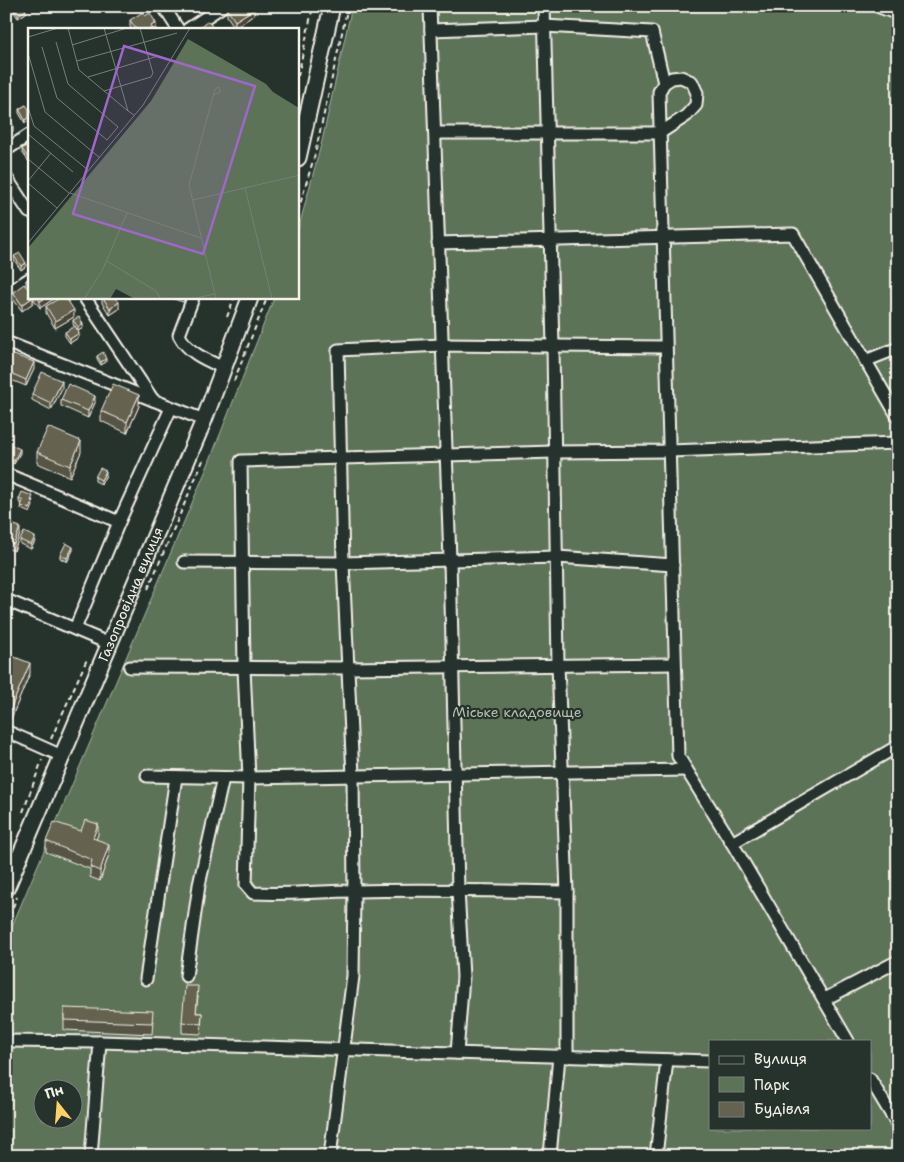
<svg xmlns="http://www.w3.org/2000/svg" width="904" height="1162" viewBox="0 0 904 1162" font-family="'Shantell Sans',sans-serif">
	<style>
		.green { fill: #5d7358; stroke: #a8b2a0; fill-rule: evenodd }
		.lines { fill: none; stroke-linecap: round; stroke-linejoin: round }
		.minor-casing { stroke: #f4f1e8; stroke-width: 15 }
		.major-casing { stroke: #f4f1e8; stroke-width: 19 }
		.path { stroke: #f4f1e8; stroke-width: 2; stroke-dasharray: 5 4; stroke-linecap: butt }
		.minor { stroke: #26332d; stroke-width: 11 }
		.major { stroke: #26332d; stroke-width: 15 }
		.wall { fill: #575544; stroke: #f4f1e8 }
		.shaded-wall { fill: #474537; stroke: #f4f1e8 }
		.building { fill: #65634f; stroke: #f4f1e8 }
		.labels { text-anchor: middle; dominant-baseline: central; stroke-width: 4.5; stroke-linejoin: round; paint-order: stroke }
		.street-label { font-size: 14px; fill: #f4f1e8; stroke: #26332d }
		.park-label { font-size: 14px; fill: #b8bfae; stroke: #26332d }
		.inset-road { fill: none; stroke: #787f78; stroke-width: 1 }
		.view { fill: #9f67cb; fill-opacity: 0.15; stroke: #9f67cb; stroke-width: 2.5 }
		.inset-edge { fill: none; stroke: #f4f1e8; stroke-width: 2.5 }
	</style>
	<rect width="100%" height="100%" fill="#26332d"/>
	<filter id="ink" filterUnits="userSpaceOnUse"><feTurbulence type="fractalNoise" baseFrequency=".02" numOctaves="2"/><feDisplacementMap in="SourceGraphic" scale="10" xChannelSelector="R" yChannelSelector="G"/><feConvolveMatrix kernelMatrix="1 2 1 2 8 2 1 2 1" color-interpolation-filters="sRGB"/></filter>
	<g filter="url(#ink)">
		<path class="green" d="M352,6H898V1156H6V940L206,470L274,298H298V230L322,141ZM710,1041H870V1128H710ZM42,1090H72V1120H42Z"/>
		<g class="lines">
			<g class="minor-casing">
				<g id="minor">
					<polyline points="163,6 178,29"/>
					<polyline points="430,6 450,560 458,890 463,977 457,1053"/>
					<polyline points="544,6 553,346 558,665 567,892 567,1057"/>
					<polyline points="877,6 898,14"/>
					<polyline points="6,7 8,6"/>
					<polyline points="188,29 223,6"/>
					<polyline points="431,30 544,26 652,32 664,83"/>
					<polyline points="435,133 660,133 686,116 696,105 697,93 692,82 681,77 672,78 664,83 659,92 678,756 732,843 848,1041"/>
					<polyline points="6,150 29,135"/>
					<polyline points="6,177 29,212"/>
					<polyline points="438,243 793,234 898,417"/>
					<polyline points="6,294 29,279"/>
					<polyline points="85,298 153,400 204,420"/>
					<path d="M193,298L179,335C188,353 206,360 224,368"/>
					<polyline points="6,342 153,400"/>
					<polyline points="865,361 898,348"/>
					<polyline points="6,474 119,522 75,629"/>
					<polyline points="119,522 171,408"/>
					<polyline points="184,562 343,563 557,557 673,565"/>
					<polyline points="6,600 110,644"/>
					<polyline points="130,667 348,668 674,664"/>
					<polyline points="6,731 62,756"/>
					<polyline points="147,776 249,778 685,770"/>
					<polyline points="732,843 898,746"/>
					<polyline points="6,855 18,860"/>
					<path d="M567,892C497,891 427,889 356,891C322,891 288,895 253,893L246,885L249,778L244,668L241,461L554,452L669,451L898,443"/>
					<polyline points="186,976 199,885 223,778"/>
					<polyline points="146,979 176,777"/>
					<polyline points="825,999 898,961"/>
					<polyline points="6,1041 100,1042 710,1061"/>
					<polyline points="870,1079 898,1126"/>
					<polyline points="91,1156 100,1042"/>
					<polyline points="330,1156 353,976 354,891 353,776 343,563 338,350 442,345 665,347"/>
					<polyline points="550,1156 559,1056"/>
					<polyline points="656,1156 667,1060"/>
				</g>
			</g>
			<g class="major-casing">
				<g id="major">
					<polyline points="298,158 332,6"/>
					<path id="s1" d="M6,889L204,420L250,298"/>
				</g>
			</g>
			<g class="path">
				<polyline points="298,76 313,6"/>
				<polyline points="298,211 315,154 348,6"/>
				<polyline points="227,317 234,298"/>
				<polyline points="234,381 267,298"/>
				<polyline points="148,589 204,458"/>
				<polyline points="51,739 88,657"/>
				<polyline points="23,812 42,760"/>
				<polyline points="6,924 17,897"/>
			</g>
			<use href="#minor" class="minor"/>
			<use href="#major" class="major"/>
		</g>
		<g class="wall">
			<polygon points="12,7 26,13 18,18 12,10"/>
			<polygon points="227,9 254,15 235,28 227,16"/>
			<polygon points="130,20 156,29 132,29 130,27"/>
			<polygon points="26,105 25,123 19,113 19,109"/>
			<polygon points="29,144 29,162 22,152 22,149"/>
			<polygon points="14,256 26,266 21,270 14,260"/>
			<polygon points="29,278 29,298 55,298 40,308 33,298 33,303 22,311 13,299 13,292 26,286 26,280"/>
			<polygon points="102,298 116,298 119,309 110,315 102,303"/>
			<polygon points="171,298 185,298 183,302"/>
			<polygon points="46,306 74,317 55,328 46,313"/>
			<polygon points="73,320 83,328 78,331 79,337 70,343 65,336 65,332 77,331 73,324"/>
			<polygon points="97,356 106,362 101,365 97,359"/>
			<polygon points="6,357 34,369 26,386 6,378"/>
			<polygon points="62,388 51,410 32,400 32,394"/>
			<polygon points="61,400 95,403 88,418 61,406"/>
			<polygon points="139,406 127,433 101,421 101,411"/>
			<polygon points="6,449 20,453 14,464 6,460"/>
			<polygon points="37,452 81,452 70,477 37,463"/>
			<polygon points="106,475 101,484 95,481 95,477"/>
			<polygon points="19,499 33,500 32,502 33,506 30,513 21,509 22,504 19,502"/>
			<polygon points="6,522 20,534 14,551 6,548"/>
			<polygon points="20,540 35,541 31,549 20,544"/>
			<polygon points="73,550 67,562 60,558 60,555"/>
			<polygon points="6,663 30,673 10,721 6,719"/>
			<polygon points="81,831 98,834 96,839 109,854 100,881 90,877 90,869 46,852 46,841"/>
			<polygon points="198,996 196,1013 202,1013 201,1034 182,1033 182,1022"/>
			<polygon points="64,1008 153,1021 152,1034 64,1030"/>
		</g>
		<g class="shaded-wall">
			<polygon points="254,9 254,15 235,28 235,21"/>
			<polygon points="26,10 26,13 18,18 18,15"/>
			<polygon points="156,23 156,29 151,29 151,26"/>
			<polygon points="29,117 29,121 25,123 25,120"/>
			<polygon points="13,124 13,131 6,136 6,129"/>
			<polygon points="26,263 26,266 21,270 21,266"/>
			<polygon points="32,298 33,298 33,303 22,311 22,305"/>
			<polygon points="46,298 55,298 40,308 40,301"/>
			<polygon points="119,302 119,309 110,315 110,309"/>
			<polygon points="74,310 74,317 55,328 55,321"/>
			<polygon points="83,324 83,328 78,331 78,327"/>
			<polygon points="79,333 79,337 70,343 70,339"/>
			<polygon points="106,359 106,362 101,365 101,362"/>
			<polygon points="34,362 34,369 26,386 26,380"/>
			<polygon points="62,381 62,388 51,410 51,403"/>
			<polygon points="139,395 139,406 127,433 127,422"/>
			<polygon points="95,396 95,403 88,418 88,411"/>
			<polygon points="81,441 81,452 70,477 70,466"/>
			<polygon points="20,449 20,453 14,464 14,461"/>
			<polygon points="106,471 106,475 101,484 101,480"/>
			<polygon points="20,527 20,534 14,551 14,544"/>
			<polygon points="35,537 35,541 31,549 31,545"/>
			<polygon points="73,547 73,550 67,562 67,558"/>
			<polygon points="9,612 9,619 6,626 6,619"/>
			<polygon points="30,663 30,673 10,721 10,710"/>
			<polygon points="98,824 98,834 93,848 93,838"/>
			<polygon points="109,844 109,854 100,881 100,871"/>
		</g>
		<g class="building">
			<polygon points="13,6 23,6 26,10 18,15 12,7"/>
			<polygon points="231,6 252,6 254,9 235,21 227,9"/>
			<polygon points="143,12 145,16 150,13 156,23 151,26 153,29 136,29 130,20"/>
			<polygon points="208,21 214,29 198,29"/>
			<polygon points="26,105 29,109 29,117 25,120 19,109"/>
			<polygon points="6,115 13,124 6,129"/>
			<polygon points="29,144 29,159 22,149"/>
			<polygon points="20,253 26,263 21,266 14,256"/>
			<polygon points="29,278 29,285 26,280"/>
			<polygon points="24,284 29,290 29,298 32,298 22,305 13,292"/>
			<polygon points="37,298 46,298 40,301"/>
			<polygon points="60,298 66,298 74,310 55,321 46,306"/>
			<polygon points="103,298 116,298 119,302 110,309"/>
			<polygon points="79,317 83,324 78,327 73,320"/>
			<polygon points="75,326 79,333 70,339 65,332"/>
			<polygon points="103,352 106,359 101,362 97,356"/>
			<polygon points="8,353 34,362 26,380 6,371 6,357"/>
			<polygon points="42,372 62,381 51,403 32,394"/>
			<polygon points="68,384 95,396 88,411 61,400"/>
			<polygon points="113,384 139,395 127,422 101,411"/>
			<polygon points="48,427 81,441 70,466 37,452"/>
			<polygon points="9,444 20,449 14,461 6,457 6,449"/>
			<polygon points="100,468 106,471 101,480 95,477"/>
			<polygon points="22,492 33,496 31,501 33,502 30,509 21,506 23,501 19,499"/>
			<polygon points="6,522 20,527 14,544 6,541"/>
			<polygon points="24,532 35,537 31,545 20,540"/>
			<polygon points="66,543 73,547 67,558 60,555"/>
			<polygon points="6,612 9,612 6,619"/>
			<polygon points="12,656 30,663 10,710 6,709 6,663 9,664"/>
			<polygon points="85,820 98,824 93,838 109,844 100,871 90,867 92,860 46,841 54,822 81,831"/>
			<polygon points="185,986 198,986 196,1013 202,1013 201,1024 182,1022"/>
			<polygon points="64,1008 153,1011 152,1023 64,1020"/>
		</g>
	</g>
	<g class="labels">
		<g class="street-label">
			<text stroke="none"><textPath href="#s1" startOffset="320">Газопровідна вулиця</textPath></text>
		</g>
		<g class="park-label">
			<text x="517" y="712">Міське кладовище</text>
		</g>
	</g>
	<g transform="translate(28 28)">
		<rect width="271" height="271" fill="#26332d"/>
		<path d="M160,11L238,56L245,64L271,80V271H107L88,261L82,271H0V220L123,73Z" fill="#5d7358"/>
		<path class="inset-road" d="M40,0L51,42L100,83M76,0L100,83L106,87M0,9L30,0M28,14L40,56L90,99L79,112M44,17L99,0M14,19L29,70L79,112M0,25L17,84L72,130M49,33L149,5M60,49L130,28M76,63L123,49L125,45L112,0M186,67L192,64L191,59L187,61L161,157L188,271M0,79L6,98L60,142M0,106L45,144M0,131L41,165M0,153L23,125M0,155L29,180M217,160L244,271M42,165L173,210M165,172L272,147M0,215L115,77L162,0M79,233L128,263L133,271M56,271L75,241L99,185M163,271L187,266"/>
		<path class="view" d="M96,18L227,58L175,226L45,186Z"/>
		<rect width="271" height="271" class="inset-edge"/>
	</g>
	<rect width="904" height="1162" fill="none" stroke="#26332d" stroke-width="25"/>
	<rect x="12" y="12" width="879" height="1137" fill="none" stroke="#f4f1e8" stroke-width="2" filter="url(#ink)"/>
	<rect x="709" y="1040" width="162" height="90" fill="#26332d" stroke="#787f78"/>
	<rect x="719" y="1056" width="25" height="8" fill="#26332d" stroke="#787f78"/>
	<text x="754" y="1064" font-size="15" fill="#f4f1e8">Вулиця</text>
	<rect x="719" y="1077" width="25" height="15" fill="#5d7358" stroke="#787f78"/>
	<text x="754" y="1090" font-size="15" fill="#f4f1e8">Парк</text>
	<rect x="719" y="1102" width="25" height="15" fill="#65634f" stroke="#787f78"/>
	<text x="754" y="1114" font-size="15" fill="#f4f1e8">Будівля</text>
	<g transform="translate(58 1104) rotate(343)"><circle r="24" fill="#26332d" stroke="#787f78"/>
	<path d="M0-4L9 19L0 12L-9 19Z" fill="#ffd166"/>
	<text y="-8" font-size="14" font-weight="bold" text-anchor="middle" fill="#f4f1e8">Пн</text>
	</g>
</svg>
